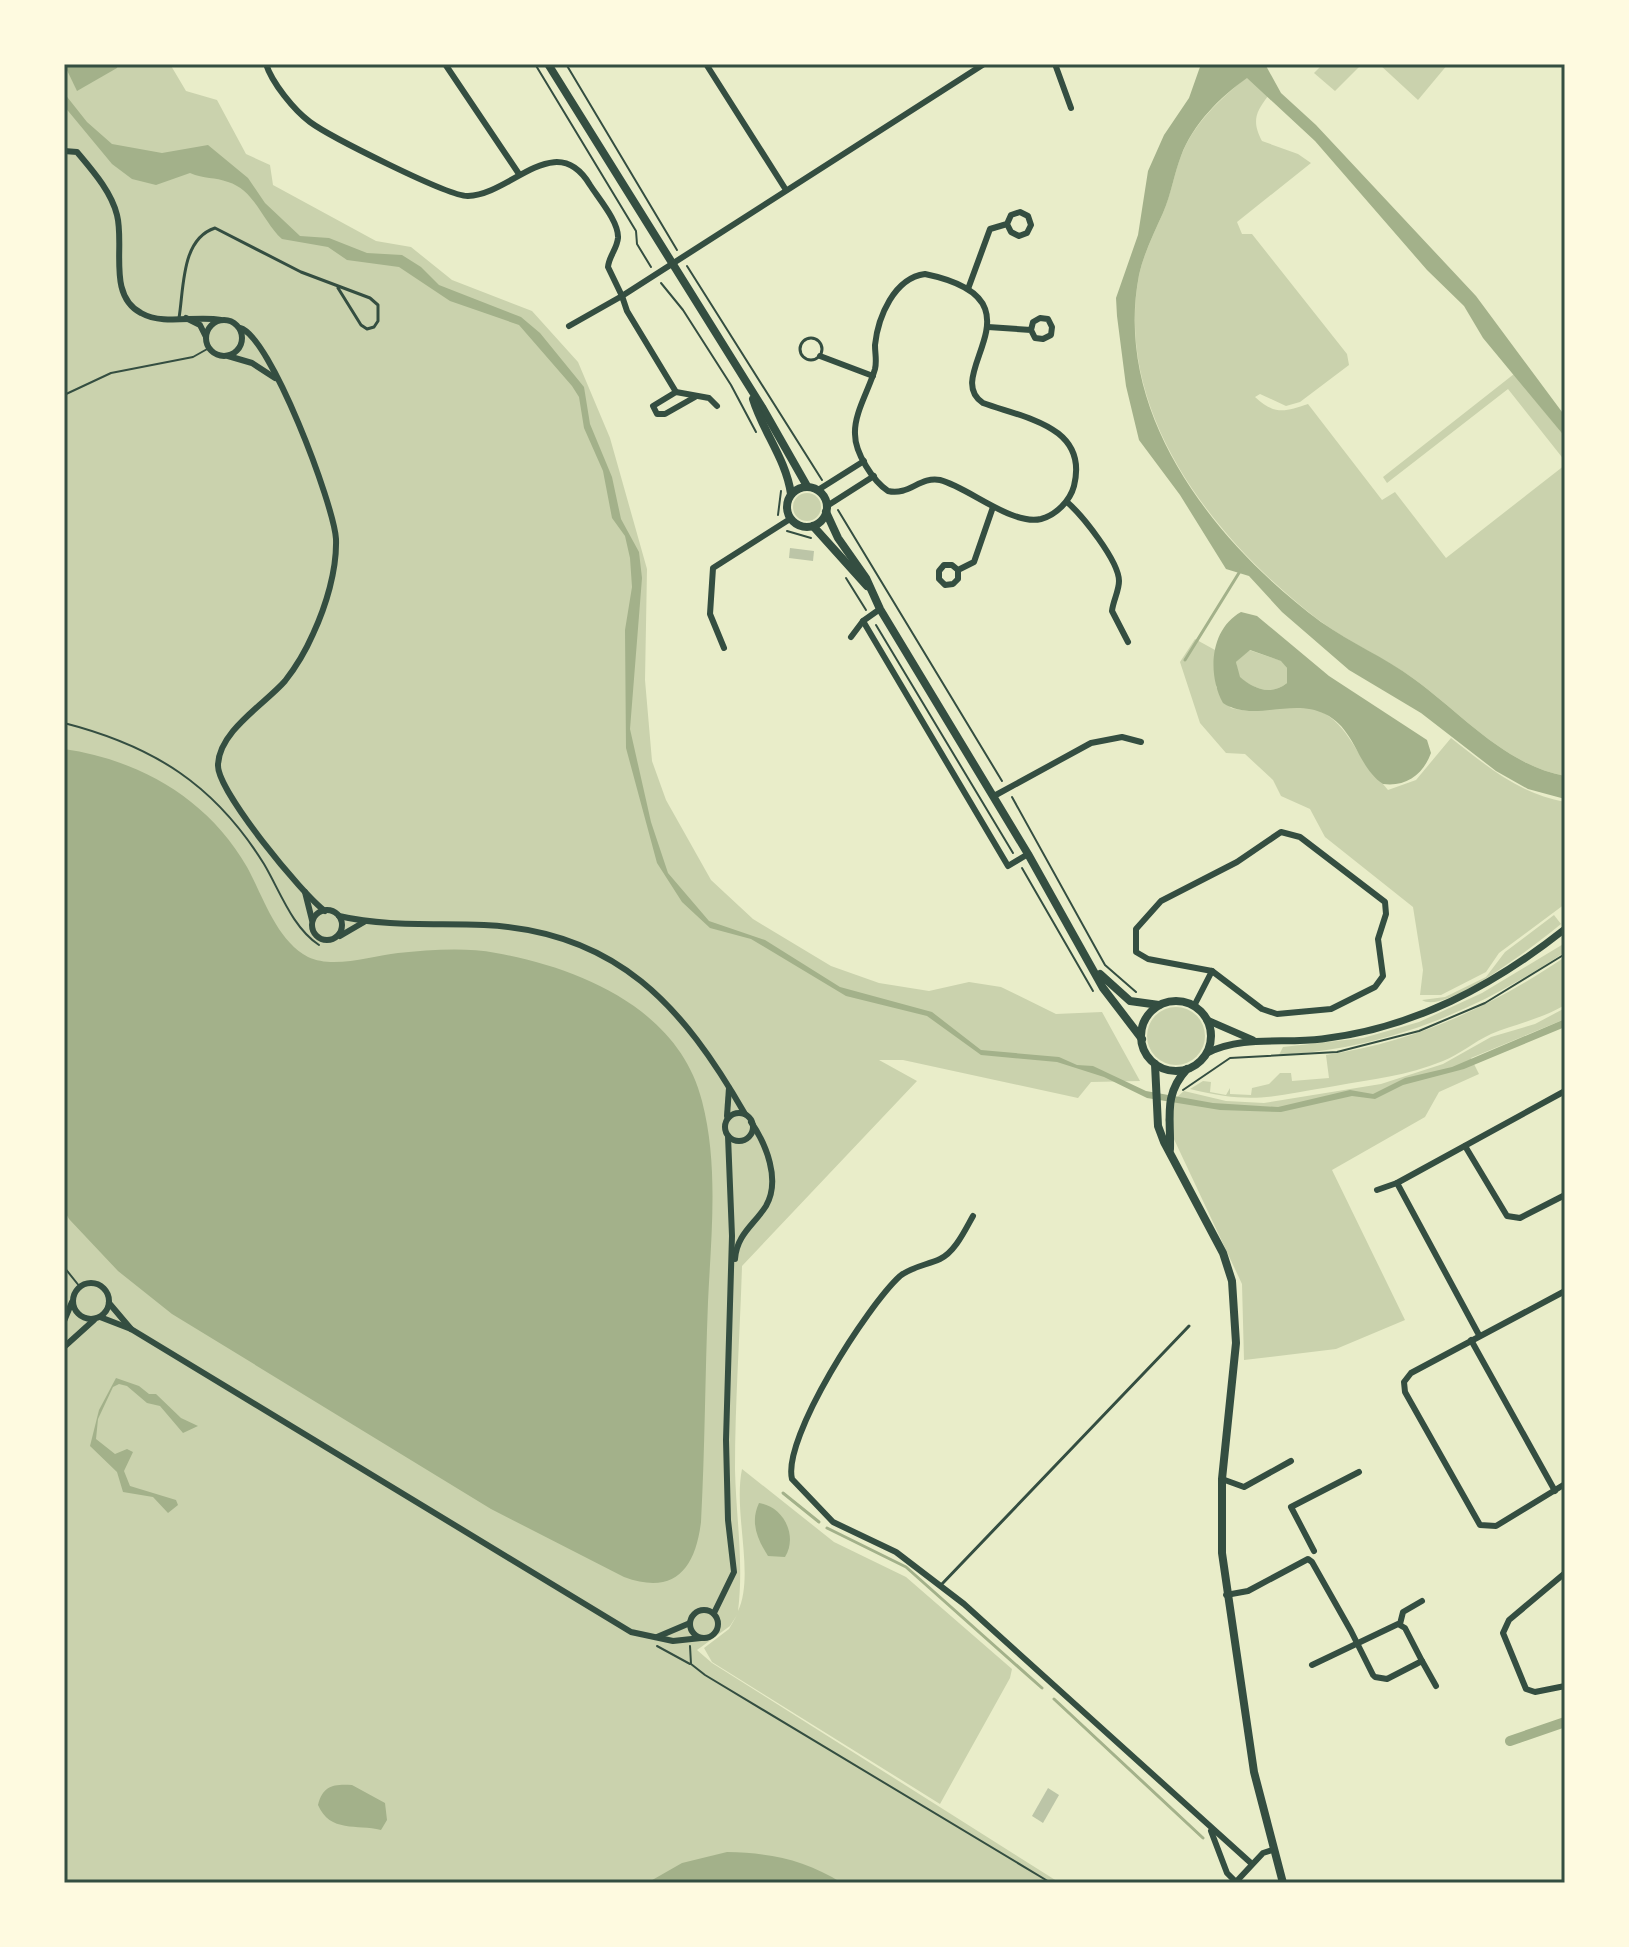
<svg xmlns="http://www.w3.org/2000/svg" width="1629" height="1947" viewBox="0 0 1629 1947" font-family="'Alegreya Sans',sans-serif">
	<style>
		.green { fill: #cad2ad }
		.water { fill: #a3b18a; fill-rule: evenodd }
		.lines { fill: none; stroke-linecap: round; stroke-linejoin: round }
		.stream { stroke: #a3b18a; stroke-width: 3 }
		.canal { stroke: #a3b18a; stroke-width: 10 }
		.building { fill: #bcc5a7 }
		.path { stroke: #344e41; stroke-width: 2 }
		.service { stroke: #344e41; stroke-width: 3 }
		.minor { stroke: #344e41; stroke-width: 6 }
		.tertiary { stroke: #344e41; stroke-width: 7 }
		.secondary { stroke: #344e41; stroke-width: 8 }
		.neatline { fill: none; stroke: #344e41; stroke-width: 3 }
	</style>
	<rect width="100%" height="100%" fill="#e9edc9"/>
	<g class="green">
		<path d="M64,64H170L186,91L217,100L246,154L270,165L273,185L376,241L411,247L452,280L532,311L578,362L610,438L647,569L645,680L652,761L666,800L711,880L753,919L831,966L879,983L929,991L969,982L1001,987L1056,1014L1102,1012L1140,1081L1091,1082L1078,1098L903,1060H879L917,1081L742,1266C740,1334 735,1402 735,1470C736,1517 744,1563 738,1611C755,1575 733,1513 742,1469L834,1542L906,1577L1012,1669L1010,1678L940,1804L712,1662L704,1648L729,1629L737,1615L730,1626L697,1650L712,1663L1060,1883H64Z"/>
		<polygon points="1323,64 1362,64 1335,91 1314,73"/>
		<polygon points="1379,64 1448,64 1418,100"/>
		<path d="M1247,77L1268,96C1255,113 1252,122 1262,141L1298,154L1311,163L1237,222L1242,234H1252L1347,354L1349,365L1300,402L1286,406L1260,394L1255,397C1274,415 1285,412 1308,404L1382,500L1395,492L1446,558L1565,465V776C1505,765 1461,713 1414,679C1382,656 1347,642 1316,618C1214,539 1113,413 1139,275C1144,253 1154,233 1163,213C1171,194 1174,174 1181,156C1194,123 1220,99 1247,77Z"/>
		<polygon points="1514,374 1565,437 1565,461 1508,389 1387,483 1383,477"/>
		<circle cx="807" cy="507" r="14"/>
		<path d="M1195,639L1215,650L1216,687L1231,708C1251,714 1272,707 1293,706C1335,705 1348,737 1367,766C1374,775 1381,781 1388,790L1416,780L1451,738C1487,766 1519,794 1565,802V904L1499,953L1486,972L1441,995H1420L1423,970L1413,907L1325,837L1310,809L1281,796L1273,780L1245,754L1226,753L1200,723L1180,662Z"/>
		<path d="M1249,650L1282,661L1287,668V683C1271,696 1254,689 1239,677L1236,662Z"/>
		<path d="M1554,915L1561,924C1540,941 1445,1016 1422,1000L1445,997L1486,977L1505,952Z"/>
		<path d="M1565,943V952C1477,1011 1386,1049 1279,1055L1283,1047L1363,1038L1419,1022L1482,993Z"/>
		<path d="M1565,957V1005C1541,1019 1516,1024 1491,1034C1474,1042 1460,1054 1443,1061C1407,1076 1372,1079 1335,1086C1272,1096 1255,1105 1190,1089L1203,1081L1211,1082L1210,1092L1226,1095L1230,1088V1094L1251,1095L1252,1088L1269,1084L1280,1073H1291L1292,1081L1329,1078L1326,1055C1415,1042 1491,1007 1565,957Z"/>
		<circle cx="1176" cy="1036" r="29"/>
		<polygon points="1565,1008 1565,1019 1471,1058 1479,1074 1439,1092 1425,1117 1332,1170 1405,1320 1336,1349 1244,1360 1242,1284 1165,1120 1177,1097 1184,1091 1226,1101 1264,1103 1381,1084 1443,1064 1491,1037 1535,1024"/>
	</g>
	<g class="water">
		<polygon points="64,64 118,64 117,68 77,91"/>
		<path d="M1201,64H1265L1281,93L1316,125L1476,296L1565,416V437L1483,338L1464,306L1427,270L1315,141L1247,78C1220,97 1193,124 1181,156C1174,174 1171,195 1163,213C1154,233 1144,253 1139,275C1112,415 1216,544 1321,622C1351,643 1384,657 1414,679C1461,713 1505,765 1565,776V799L1528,789L1496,771L1421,713L1349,670L1282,612L1249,576L1226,569L1180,495L1139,440L1126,386L1117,316L1116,298L1138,235L1148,171L1164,135L1189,98Z"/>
		<path d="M64,93L87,122L112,144L162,153L208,145L248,178L265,203L300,236L329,238L367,253L402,255L421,267L439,285L521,317L540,333L584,387L590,424L612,477L621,519L639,552L642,578L630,729L651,822L668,873L709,921L765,940L840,987L932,1012L981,1050L1059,1057L1077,1065L1093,1066L1146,1091L1213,1103L1278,1107L1350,1090L1373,1094L1405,1078L1452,1067L1565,1019V1027L1464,1069L1403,1085L1375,1099L1352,1096L1281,1112L1220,1110L1147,1098L1104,1077L1057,1062L981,1055L927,1016L846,996L751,939L710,928L682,902L657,863L626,748L625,630L632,587L630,558L625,536L612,518L603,471L584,428L579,397L572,386L519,325L450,301L399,267L347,260L328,247L282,239C263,222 255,190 228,182C215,177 204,179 190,173L156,185L132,179L112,164L64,106Z"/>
		<path d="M1241,612L1257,616L1329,676L1427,740L1431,753C1423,775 1406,787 1383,784C1357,767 1356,729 1325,714C1292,697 1253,723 1223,703C1207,674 1210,629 1241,612ZM1250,650L1281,661L1287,668V683C1271,696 1254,689 1240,677L1236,662Z"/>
		<path d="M64,749C140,760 208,799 247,867C263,896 276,940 308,957C333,969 372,956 398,953C429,950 465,947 496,953C580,968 679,1009 702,1101C719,1166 711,1237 708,1302C705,1376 705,1449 701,1522C695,1571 673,1595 624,1577L491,1509L172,1314L118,1271L69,1219L64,1210Z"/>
		<polygon points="116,1378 139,1386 149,1394 156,1394 181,1418 198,1426 183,1433 160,1406 147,1403 127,1386 119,1384 113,1387 98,1419 96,1439 115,1454 127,1449 133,1452 124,1471 130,1486 176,1500 178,1505 168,1513 153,1497 123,1492 117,1472 90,1446 99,1410"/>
		<path d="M759,1503C784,1507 798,1536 785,1557L768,1556C757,1539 750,1522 759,1503Z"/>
		<path d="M352,1785L385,1803L387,1820L381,1830C357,1824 330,1833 318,1805C323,1785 334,1784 352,1785Z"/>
		<path d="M727,1852C770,1853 804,1859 842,1883H647L682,1863Z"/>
	</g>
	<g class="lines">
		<g class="stream">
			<polyline points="1185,660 1242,568"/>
			<polyline points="783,1493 819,1522"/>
			<polyline points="827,1528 906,1567 1042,1688"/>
			<polyline points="1054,1699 1203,1838"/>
		</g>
		<polyline class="canal" points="1510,1741 1565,1722"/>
	</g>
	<g class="building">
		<polygon points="790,548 814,551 813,561 789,558"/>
		<polygon points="1048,1788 1059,1795 1043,1823 1032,1816"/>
	</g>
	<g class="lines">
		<g class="path">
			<polyline points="535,64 636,231 637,244 651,267"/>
			<polyline points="566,64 677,250"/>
			<polyline points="687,266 822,480"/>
			<polyline points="661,283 683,310 731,385 756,432"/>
			<polyline points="64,395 111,373 193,357 209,348"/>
			<polyline points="838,510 1002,781"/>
			<polyline points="778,515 781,491"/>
			<polyline points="787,531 811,538"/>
			<polyline points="846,578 866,610"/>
			<polyline points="876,625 1013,853"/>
			<path d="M64,723C154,746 215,785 264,864C280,891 292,927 319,945"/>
			<polyline points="1012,797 1105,965 1136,992"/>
			<polyline points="1022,868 1093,991"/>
			<polyline points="1183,1090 1230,1058 1337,1052 1419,1031 1485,1003 1565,954"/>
			<polyline points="64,1267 80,1287"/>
			<polyline points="657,1646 690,1664"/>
			<polyline points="690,1646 691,1664 705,1675 1051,1883"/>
		</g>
		<g class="service">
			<path d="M179,318C184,288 181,239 215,228L301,272L370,298L378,305V321L374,327L367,329L361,325L338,288"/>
			<circle cx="811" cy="349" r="11"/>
			<polyline points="941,1585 1189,1326"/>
		</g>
		<g class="minor">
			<path d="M266,64C272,83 294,110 310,122C329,136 449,197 468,196C511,195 556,128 590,185C599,199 619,222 618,238C617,249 609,256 608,267L622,296L984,64"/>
			<polyline points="445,64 519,174"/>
			<polyline points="706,64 786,190"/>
			<polyline points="1055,64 1071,108"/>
			<path d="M64,151L77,152C92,170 111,191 117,215C125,246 107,295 141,313C164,326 196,315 221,320"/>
			<path d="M925,274C1051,300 939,375 983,403C1024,418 1089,426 1074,486C1070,501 1056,515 1041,519C1012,526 968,487 940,480C920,476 909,496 888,491C873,481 855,453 855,434C854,413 869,390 875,369C877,361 875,354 875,345C878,317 894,278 925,274Z"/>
			<polyline points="968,289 990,229 1007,224 1011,232 1019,236 1027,233 1031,225 1028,216 1020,212 1011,215 1007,224"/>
			<polyline points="186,318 200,325 206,337"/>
			<circle cx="224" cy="338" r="18"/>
			<polyline points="569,326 622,296 627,311 676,392 709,398 717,406"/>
			<polyline points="988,327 1031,330 1035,338 1043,339 1051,335 1052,327 1048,319 1040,318 1033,322 1031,330"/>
			<path d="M240,328C270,335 334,505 336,539C337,570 326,606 313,634C306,650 296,667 285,681C265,704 219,731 218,765C217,791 302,894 325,911"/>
			<polyline points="228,356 252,363 275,378"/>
			<polyline points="820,356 873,376"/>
			<polyline points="676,392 653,406 657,414 665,414 695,397"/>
			<polyline points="818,490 864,461"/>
			<path d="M1067,502C1082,515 1119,561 1119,581C1119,591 1113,601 1112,611L1128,642"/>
			<polyline points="827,506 874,476"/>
			<polyline points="958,570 958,579 953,584 945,585 939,579 939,571 944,565 952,565 958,570 974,562 993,507"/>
			<polyline points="863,621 1008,866 1028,854"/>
			<polyline points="851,637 863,621 880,609"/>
			<polyline points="724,648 710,614 713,568 790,519"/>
			<polyline points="994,796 1091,743 1122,737 1141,742"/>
			<polygon points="1281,832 1300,837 1385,902 1386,914 1378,939 1383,976 1375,987 1331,1009 1277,1014 1262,1009 1212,971 1148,959 1136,952 1136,929 1161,901 1237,862"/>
			<polyline points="305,892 312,920"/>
			<circle cx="327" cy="925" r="15"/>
			<path d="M339,916C386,927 435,923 484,925C617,931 683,1006 745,1114"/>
			<polyline points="340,936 364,922"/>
			<polyline points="1194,1006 1212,971"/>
			<circle cx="739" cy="1127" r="14"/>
			<polyline points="727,1116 729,1088"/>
			<polyline points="1465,1146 1507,1216 1520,1218 1565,1195"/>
			<polyline points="1377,1190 1397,1183"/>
			<path d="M973,1216C965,1230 955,1252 940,1259C927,1265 911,1267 900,1276C868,1305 782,1438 792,1479L833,1522L896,1552L964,1604L1252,1864"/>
			<path d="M735,1259C737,1234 754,1225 766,1206C781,1180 766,1144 751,1122"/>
			<circle cx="91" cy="1301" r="18"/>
			<polyline points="1565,1291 1411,1373 1404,1382 1405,1392 1480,1525 1496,1526 1565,1484"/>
			<polyline points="109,1303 131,1329"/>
			<polyline points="100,1317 131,1329 631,1632 673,1641 701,1638"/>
			<polyline points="64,1321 72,1302"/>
			<polyline points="1479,1335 1397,1183 1565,1091"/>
			<polyline points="1471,1340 1555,1491"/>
			<polyline points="64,1347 94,1320"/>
			<polyline points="1222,1479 1244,1487 1291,1461"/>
			<polyline points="1314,1551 1291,1507 1359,1472"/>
			<polyline points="1565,1573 1509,1620 1503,1633 1526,1689 1535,1692 1565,1686"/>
			<polyline points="1226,1595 1248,1591 1308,1559 1312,1562 1351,1631 1373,1675 1375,1677 1387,1679 1422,1661 1405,1628 1398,1624 1312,1665"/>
			<circle cx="704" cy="1624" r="14"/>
			<polyline points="714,1613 734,1572 728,1520 726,1440 732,1236 728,1136"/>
			<polyline points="1400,1624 1403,1612 1422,1601"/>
			<polyline points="657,1637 690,1623"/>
			<polyline points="1422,1661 1436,1686"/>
			<polyline points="1211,1831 1227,1873 1236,1882"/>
			<polyline points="1235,1883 1263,1853 1272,1850"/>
		</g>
		<g class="tertiary">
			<polyline points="1207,1020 1253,1040"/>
			<path d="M1207,1053C1243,1035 1283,1044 1322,1039C1414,1028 1493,986 1565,929"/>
		</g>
		<g class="secondary">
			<polyline points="548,64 762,407 807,486"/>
			<path d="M753,399C763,432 786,459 791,494"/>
			<circle cx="807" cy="507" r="20"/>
			<polyline points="826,512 838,538 866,578 880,609 1028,854 1103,988 1142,1039"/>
			<polyline points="813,526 867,586"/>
			<polyline points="1100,974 1130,1001 1159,1005"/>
			<circle cx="1176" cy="1036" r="35"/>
			<polyline points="1155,1064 1158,1126 1164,1142 1223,1253 1232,1281 1236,1343 1222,1479 1222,1553 1254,1772 1283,1883"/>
			<path d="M1170,1149C1171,1117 1163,1095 1187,1069"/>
		</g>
	</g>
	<rect width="1629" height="1947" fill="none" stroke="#fefae0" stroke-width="132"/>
	<rect x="66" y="66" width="1497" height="1815" class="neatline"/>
</svg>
